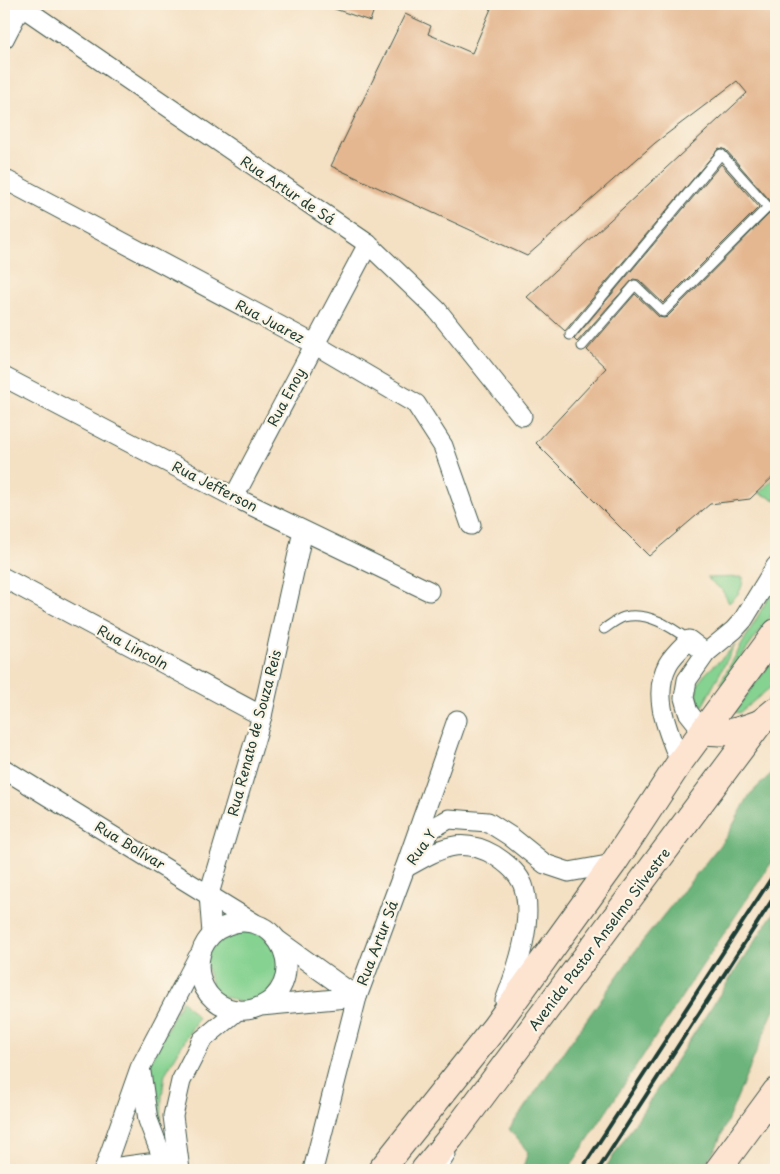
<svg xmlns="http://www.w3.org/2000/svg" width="780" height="1174" viewBox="0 0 780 1174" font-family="'Playpen Sans',sans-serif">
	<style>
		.green { fill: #85d291; stroke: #528862 }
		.forest { fill: #6cb47b; stroke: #467858 }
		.building { fill: #e4b791 }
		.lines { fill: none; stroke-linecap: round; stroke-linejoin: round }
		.lane-casing { stroke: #3f5549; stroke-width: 11 }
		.street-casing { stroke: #3f5549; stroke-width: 21 }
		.secondary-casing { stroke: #3f5549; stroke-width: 28 }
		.lane { stroke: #fff; stroke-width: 9 }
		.street { stroke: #fff; stroke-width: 19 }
		.secondary { stroke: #fde4d1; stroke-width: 26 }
		.rail { stroke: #1f3d34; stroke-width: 4 }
		.labels { text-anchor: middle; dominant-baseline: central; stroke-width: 4.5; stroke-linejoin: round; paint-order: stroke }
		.street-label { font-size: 14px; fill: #1f3d34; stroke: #fcf5e5 }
	</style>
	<rect width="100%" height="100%" fill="#fcf5e5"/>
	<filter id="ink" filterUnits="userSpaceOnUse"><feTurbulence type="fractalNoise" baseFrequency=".02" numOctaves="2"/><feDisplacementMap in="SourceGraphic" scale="10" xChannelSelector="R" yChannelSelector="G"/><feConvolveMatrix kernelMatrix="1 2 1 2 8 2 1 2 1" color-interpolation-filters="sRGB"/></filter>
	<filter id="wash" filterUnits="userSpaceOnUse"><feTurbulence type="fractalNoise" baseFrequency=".0096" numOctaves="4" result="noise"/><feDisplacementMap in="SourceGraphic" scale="20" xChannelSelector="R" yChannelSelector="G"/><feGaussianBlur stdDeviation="1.12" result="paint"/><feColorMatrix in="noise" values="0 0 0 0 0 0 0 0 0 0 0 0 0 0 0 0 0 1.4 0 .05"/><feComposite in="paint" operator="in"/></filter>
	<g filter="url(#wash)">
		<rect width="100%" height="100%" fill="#f4e0c3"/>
		<g class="green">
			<polygon points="776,476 776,500 759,493"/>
			<path d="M743,577C743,590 738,595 729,603L722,590L707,578Z"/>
			<polygon points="776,584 776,609 722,684 720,683"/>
			<path d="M735,645L702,707C688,686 704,675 718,662C724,657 729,651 735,645Z"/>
			<polygon points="776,656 776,683 739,713 734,712"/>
			<polygon points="232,928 258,931 277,950 279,974 268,994 247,1005 214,993 204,955"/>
			<polygon points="182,1000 198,1018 165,1074 162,1096 161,1139 146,1069"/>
		</g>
		<g class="forest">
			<polygon points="776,769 776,856 700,969 568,1170 522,1170 528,1152 509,1129 638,947 727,836 750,794"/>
			<polygon points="776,909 776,1005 716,1148 700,1170 604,1170"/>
		</g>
		<g id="blocks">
			<g class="building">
				<polygon points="326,4 376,4 370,21 326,6"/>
				<polygon points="493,4 776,4 776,474 750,499 710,504 649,556 536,443 606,368 587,350 635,294 659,317 664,318 667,317 772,211 774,205 726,150 719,148 565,331 527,297 747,93 737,81 655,143 527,256 331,166 405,14 431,26 428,34 472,53"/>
				<polygon points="721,164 759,207 663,303 639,280 633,279 577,342 574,339"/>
			</g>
		</g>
	</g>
	<g filter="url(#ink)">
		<use href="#blocks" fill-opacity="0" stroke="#3f5549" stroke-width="1"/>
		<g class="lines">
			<g class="lane-casing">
				<g id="lane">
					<polyline points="570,335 721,154 768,207 663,312 635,285 582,346"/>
					<path d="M604,629C610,625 617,619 624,617C648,611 671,627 689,640"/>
					<polyline points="442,1170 451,1155"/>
				</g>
			</g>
			<g class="street-casing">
				<g id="street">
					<polyline points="18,4 368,244 437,310 522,416"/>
					<polyline points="4,39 21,6"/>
					<polyline points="4,179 314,344 416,404 443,446 471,525"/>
					<polyline points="4,377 234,497 429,591"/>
					<polyline points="234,497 368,244"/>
					<polyline points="4,578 262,716"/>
					<polyline points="703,731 688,712 684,698 687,680 706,653 734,630 743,620 776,566"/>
					<path d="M680,762C668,731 651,696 668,664C673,655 682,647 689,640L706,653"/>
					<polyline points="4,769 254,923"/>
					<polyline points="418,848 431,829 449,819 488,822 510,836 545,864 569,872 613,864"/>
					<path d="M405,868C437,850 459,835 494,855C505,862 518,872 523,885C535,919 517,970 505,1001"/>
					<polyline points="212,934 209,894 262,716 303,531"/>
					<polyline points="279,941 357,997"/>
					<path d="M261,1006C265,1004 270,1001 273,998C291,980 290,953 273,935C264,925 249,920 235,923C180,935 192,1014 246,1010C251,1010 256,1008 261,1006L357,997"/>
					<polyline points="141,1072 148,1120 161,1154 175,1170"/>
					<polyline points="104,1169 149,1163 171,1166"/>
					<polyline points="104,1170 140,1068 198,957"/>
					<polyline points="180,1170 173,1116 181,1081 202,1040 238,1010"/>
					<polyline points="313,1170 357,997 405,868 457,720"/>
				</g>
			</g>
			<g class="secondary-casing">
				<g id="secondary">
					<path d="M703,731C727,735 738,731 760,723"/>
					<polyline points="381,1170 495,1027 613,864 680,762 776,632"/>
					<polyline points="424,1170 452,1136 760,723 776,710"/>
					<polyline points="718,1170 776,1091"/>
				</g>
			</g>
			<use href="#lane" class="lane"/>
			<use href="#street" class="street"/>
			<use href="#secondary" class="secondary"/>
			<g class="rail">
				<polyline points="581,1170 776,871"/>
				<polyline points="598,1170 776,894"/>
			</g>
		</g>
	</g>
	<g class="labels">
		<g class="street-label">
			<text transform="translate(288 190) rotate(34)">Rua Artur de Sá</text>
			<text transform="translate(270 321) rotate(28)">Rua Juarez</text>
			<text transform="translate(286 397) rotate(-62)">Rua Enoy</text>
			<text transform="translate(215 486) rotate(27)">Rua Jefferson</text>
			<text transform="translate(133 647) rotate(28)">Rua Lincoln</text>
			<text transform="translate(254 733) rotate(-75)">Rua Renato de Souza Reis</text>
			<text transform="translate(130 845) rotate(31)">Rua Bolívar</text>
			<text transform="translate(421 847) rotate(-55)">Rua Y</text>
			<text transform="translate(599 939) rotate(-53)">Avenida Pastor Anselmo Silvestre</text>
			<text transform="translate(377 943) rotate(-69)">Rua Artur Sá</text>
		</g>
	</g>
	<rect width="780" height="1174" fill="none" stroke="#fcf5e5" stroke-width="20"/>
</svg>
